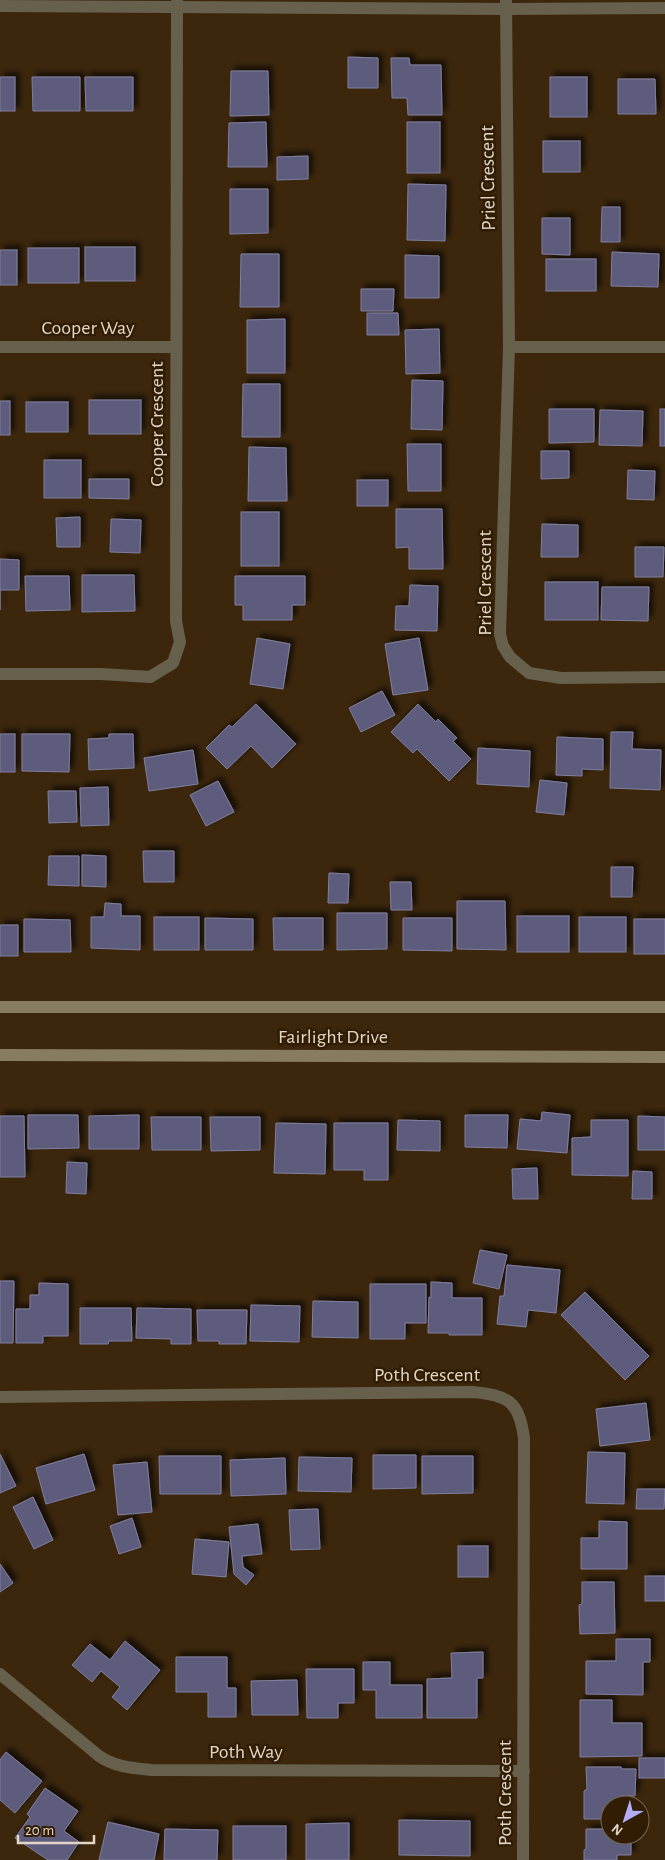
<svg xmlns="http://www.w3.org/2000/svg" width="665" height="1860" viewBox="0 0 665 1860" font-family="'Alegreya Sans',sans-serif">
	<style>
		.building { fill: #5d5c7b; stroke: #807fa0; filter: url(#shadow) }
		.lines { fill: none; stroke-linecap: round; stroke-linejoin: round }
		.minor { stroke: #67604d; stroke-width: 12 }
		.secondary { stroke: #877d5e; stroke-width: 12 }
		.labels { text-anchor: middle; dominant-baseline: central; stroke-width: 5; stroke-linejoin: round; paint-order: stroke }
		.street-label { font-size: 20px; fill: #e3d5c7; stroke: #311d04 }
	</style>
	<defs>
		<filter id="shadow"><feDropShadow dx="4.5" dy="-4.5" stdDeviation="2.5" flood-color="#0009"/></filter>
	</defs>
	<rect width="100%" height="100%" fill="#3c270d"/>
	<g class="building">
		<polygon points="348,57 378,58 378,88 348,88"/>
		<polygon points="391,58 409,58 410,65 441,65 442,115 408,115 407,98 392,98"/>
		<polygon points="231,71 268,71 269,115 230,116"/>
		<rect x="0" y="77" width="15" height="34"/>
		<polygon points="32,77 80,77 80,111 33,111"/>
		<polygon points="85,77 133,77 133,111 86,111"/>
		<rect x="550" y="77" width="37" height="40"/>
		<polygon points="618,79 655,79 656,114 618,114"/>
		<polygon points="266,122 267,167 228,167 229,123"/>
		<rect x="407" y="122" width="33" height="51"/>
		<rect x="543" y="141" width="37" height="31"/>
		<polygon points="308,156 308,179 277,180 277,157"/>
		<polygon points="408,184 446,185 445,241 407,240"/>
		<polygon points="230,189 268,189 268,233 230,234"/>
		<polygon points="602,207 620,207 620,242 601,242"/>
		<polygon points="542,218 570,218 570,255 542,254"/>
		<rect x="85" y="247" width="50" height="34"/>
		<rect x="28" y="248" width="51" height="35"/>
		<rect x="0" y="250" width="17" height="35"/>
		<polygon points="612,252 659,254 658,287 611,286"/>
		<polygon points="241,254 279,254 279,307 240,307"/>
		<polygon points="405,255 439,256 439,298 405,298"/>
		<rect x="546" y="259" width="50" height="32"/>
		<polygon points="361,289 394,289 393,311 361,311"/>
		<polygon points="367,313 398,313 399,335 367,335"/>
		<polygon points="285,319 285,373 247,373 247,320"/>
		<polygon points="439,329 440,373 406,374 405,330"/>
		<polygon points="412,380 443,381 442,430 411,429"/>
		<polygon points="243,384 280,384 280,437 242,437"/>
		<rect x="89" y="400" width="52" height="34"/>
		<rect x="0" y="401" width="10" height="34"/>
		<rect x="26" y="402" width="42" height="30"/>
		<polygon points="549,409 594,409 594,442 549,443"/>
		<rect x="660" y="409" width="5" height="37"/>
		<polygon points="600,410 643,411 642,446 599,445"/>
		<polygon points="407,444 441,444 441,491 408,491"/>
		<polygon points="249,447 286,448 287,501 248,501"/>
		<polygon points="541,451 569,451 569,478 541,479"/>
		<rect x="44" y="460" width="37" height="38"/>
		<polygon points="628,470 655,471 654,500 627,499"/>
		<polygon points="89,479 129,479 129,499 89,498"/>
		<rect x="357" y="480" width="31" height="26"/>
		<polygon points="396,509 442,509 443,569 409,569 409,547 396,548"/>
		<rect x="241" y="512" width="38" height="54"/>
		<polygon points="80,517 80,547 57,547 56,518"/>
		<polygon points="111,519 141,520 140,553 110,552"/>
		<polygon points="542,524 578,525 578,557 541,557"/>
		<polygon points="635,547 664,547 663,577 635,577"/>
		<polygon points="0,559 19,560 19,590 0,590 0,610"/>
		<polygon points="82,575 134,575 135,611 82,612"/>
		<polygon points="25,576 69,576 70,610 26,611"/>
		<polygon points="235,576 305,576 305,605 292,605 292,620 243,620 243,605 235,605"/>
		<rect x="545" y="582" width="53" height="38"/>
		<polygon points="410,585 438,586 437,631 395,630 396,606 409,606"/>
		<polygon points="602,587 649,587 648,621 601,620"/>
		<polygon points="257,638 290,644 283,689 250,684"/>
		<polygon points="419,638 428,690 393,695 385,644"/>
		<polygon points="382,691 395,715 361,732 349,708"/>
		<polygon points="256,704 296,744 272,768 251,746 227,769 206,748 229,725 232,727"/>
		<polygon points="418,704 436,722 438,719 457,738 453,741 471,759 449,781 417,749 413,753 391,732"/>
		<polygon points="611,732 633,732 632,749 661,750 660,790 610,788"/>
		<rect x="0" y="734" width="15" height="38"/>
		<polygon points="22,734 70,734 69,772 22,771"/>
		<polygon points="109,734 133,734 134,768 89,770 88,739 109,738"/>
		<polygon points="557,737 603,739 603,770 582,769 582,776 556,775"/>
		<polygon points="478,748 530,751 529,787 477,784"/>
		<polygon points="193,750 198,784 149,791 144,758"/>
		<polygon points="540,780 567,783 564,815 536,812"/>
		<polygon points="218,781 234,812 206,826 190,795"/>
		<polygon points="108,787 109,825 81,826 80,788"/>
		<polygon points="48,791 76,791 77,822 49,823"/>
		<polygon points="143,851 174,851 174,882 144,882"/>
		<polygon points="82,855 106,856 106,887 82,886"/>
		<polygon points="49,856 79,856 79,886 48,885"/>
		<polygon points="611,867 633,867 632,897 611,897"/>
		<polygon points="329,873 349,874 348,903 328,903"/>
		<polygon points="390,882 411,882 412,910 391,910"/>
		<polygon points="457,901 505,901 506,950 457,949"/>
		<polygon points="105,903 121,904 121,916 140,916 140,950 91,948 91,917 104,917"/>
		<polygon points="337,913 387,913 387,949 337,950"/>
		<rect x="517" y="916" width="52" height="36"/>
		<rect x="154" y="917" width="45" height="33"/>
		<rect x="579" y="917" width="47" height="35"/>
		<polygon points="205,918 253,919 253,950 205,950"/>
		<polygon points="273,918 323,918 323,950 274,950"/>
		<polygon points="403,918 452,918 452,951 403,950"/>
		<polygon points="24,919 70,920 71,952 24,952"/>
		<rect x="634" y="919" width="31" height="35"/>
		<rect x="0" y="925" width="18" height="31"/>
		<polygon points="542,1112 570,1115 567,1153 517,1149 520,1119 541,1121"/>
		<polygon points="28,1115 78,1115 79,1148 28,1149"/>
		<polygon points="139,1115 139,1149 89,1149 89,1116"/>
		<polygon points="465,1115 508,1115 507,1148 465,1147"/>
		<polygon points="0,1116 24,1116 25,1177 0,1177"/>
		<polygon points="638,1116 665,1117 665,1150 638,1150"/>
		<polygon points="151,1117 201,1117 201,1150 152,1150"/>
		<polygon points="210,1117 260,1117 260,1150 211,1151"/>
		<polygon points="398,1120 440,1121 440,1151 397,1150"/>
		<polygon points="591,1120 628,1120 628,1176 572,1175 572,1138 591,1137"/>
		<polygon points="276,1123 326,1124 325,1174 274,1173"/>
		<polygon points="334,1123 388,1123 388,1180 364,1180 364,1170 334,1170"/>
		<polygon points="67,1162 87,1163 86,1194 66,1193"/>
		<polygon points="537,1168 538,1199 513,1199 512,1169"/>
		<polygon points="633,1171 652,1172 652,1199 632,1199"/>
		<polygon points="480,1250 507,1255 499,1289 473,1283"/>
		<polygon points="507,1265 560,1270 556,1313 528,1310 526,1327 497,1324 500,1296 504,1296"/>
		<polygon points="0,1281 14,1281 13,1343 0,1343"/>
		<polygon points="431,1282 452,1283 452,1298 482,1298 482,1335 449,1335 449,1333 428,1333 429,1297 431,1298"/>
		<polygon points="39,1283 68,1284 68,1336 43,1336 43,1343 16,1343 16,1309 30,1309 30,1295 39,1295"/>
		<polygon points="370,1284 426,1284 426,1323 405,1323 405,1339 370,1339"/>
		<polygon points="585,1292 649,1356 625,1380 561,1315"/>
		<polygon points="313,1301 358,1302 358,1338 312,1337"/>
		<polygon points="251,1305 300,1306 299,1342 250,1341"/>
		<polygon points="80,1308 131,1308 132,1341 109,1341 108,1344 80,1344"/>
		<polygon points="137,1308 191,1309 191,1344 171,1344 171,1339 136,1338"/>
		<polygon points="197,1310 247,1310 246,1344 219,1344 219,1341 198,1341"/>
		<polygon points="646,1403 650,1440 600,1446 596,1409"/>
		<polygon points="588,1452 625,1453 624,1504 586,1503"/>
		<polygon points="0,1454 16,1486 0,1493"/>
		<polygon points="84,1454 95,1490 46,1504 36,1468"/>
		<polygon points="373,1455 416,1455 416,1488 373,1489"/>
		<polygon points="159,1456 221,1456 221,1494 160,1494"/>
		<polygon points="422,1456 473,1456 473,1493 422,1494"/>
		<polygon points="299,1457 352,1458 351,1492 298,1491"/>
		<polygon points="285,1458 286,1494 231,1496 230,1460"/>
		<polygon points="147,1462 152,1512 118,1515 113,1465"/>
		<polygon points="637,1489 665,1489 664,1509 636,1509"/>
		<polygon points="33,1497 53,1540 34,1549 13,1507"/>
		<polygon points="318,1509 320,1549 291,1550 289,1510"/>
		<polygon points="132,1518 141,1547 119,1554 110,1526"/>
		<polygon points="599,1521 627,1522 627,1569 581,1569 581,1538 599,1538"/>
		<polygon points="258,1524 262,1554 242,1556 243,1567 254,1575 246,1585 234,1574 229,1527"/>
		<polygon points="195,1539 229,1542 226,1577 192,1574"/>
		<rect x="458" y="1546" width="30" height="31"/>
		<polygon points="0,1564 13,1583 0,1592"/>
		<rect x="645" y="1576" width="20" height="25"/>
		<polygon points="582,1582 614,1582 615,1633 580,1634 579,1605 582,1604"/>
		<polygon points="616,1639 650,1639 650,1662 643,1662 643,1695 586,1694 586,1661 616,1661"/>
		<polygon points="125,1641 160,1670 127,1710 112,1697 120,1687 101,1671 92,1682 72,1665 90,1644 110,1660"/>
		<polygon points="483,1652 483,1678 477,1678 477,1718 427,1718 427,1679 452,1678 451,1653"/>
		<polygon points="176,1657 227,1657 227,1688 236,1688 236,1717 208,1717 208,1692 176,1692"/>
		<polygon points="363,1662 390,1662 390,1685 422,1685 422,1718 376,1718 376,1690 363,1690"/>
		<polygon points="306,1669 354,1669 354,1703 338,1703 338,1718 307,1718"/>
		<polygon points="297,1680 298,1715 252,1715 251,1681"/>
		<polygon points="580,1700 612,1700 612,1723 642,1723 642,1756 580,1757"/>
		<polygon points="6,1752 42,1781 15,1813 0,1800 0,1760"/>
		<rect x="639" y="1758" width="26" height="20"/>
		<polygon points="586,1767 621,1767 622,1769 636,1769 635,1796 621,1796 620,1805 610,1805 610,1819 584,1819 584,1791 587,1789"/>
		<polygon points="45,1788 78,1811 64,1831 79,1842 67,1860 48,1860 15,1838 30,1817 27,1814"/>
		<polygon points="399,1820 470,1821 470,1856 399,1855"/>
		<polygon points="108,1822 159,1834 154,1860 99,1860"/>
		<polygon points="349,1823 349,1860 306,1860 306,1824"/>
		<rect x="233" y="1826" width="53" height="34"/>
		<polygon points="165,1829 218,1830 217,1860 164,1860"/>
		<polygon points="586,1829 610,1829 610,1835 631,1835 631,1855 617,1855 617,1860 584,1860 584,1850 586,1849"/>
	</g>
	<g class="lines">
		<g class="minor">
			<polyline points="506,0 509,347 665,347"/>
			<polyline points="0,6 506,9 665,8"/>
			<polyline points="0,347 176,347"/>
			<polyline points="509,347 500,634 503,646 510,657 529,673 561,678 665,677"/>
			<polyline points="0,674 101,674 150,677 173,663 180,642 176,621 177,0"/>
			<path d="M0,1397L472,1392C508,1395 519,1401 524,1438L523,1860"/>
			<path d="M0,1674L99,1756C115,1767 132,1768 151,1770L524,1771"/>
		</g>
		<g class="secondary">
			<polyline points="0,1007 665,1007"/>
			<polyline points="0,1055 665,1057"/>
		</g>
	</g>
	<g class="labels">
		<g class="street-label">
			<text transform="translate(488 178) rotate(-91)">Priel Crescent</text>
			<text x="88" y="328">Cooper Way</text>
			<text transform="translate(157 424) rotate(-90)">Cooper Crescent</text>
			<text transform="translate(485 583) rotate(-90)">Priel Crescent</text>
			<text x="333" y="1037">Fairlight Drive</text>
			<text x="427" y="1375">Poth Crescent</text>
			<text x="246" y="1752">Poth Way</text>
			<text transform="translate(505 1793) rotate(-90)">Poth Crescent</text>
		</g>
	</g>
	<g transform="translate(625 1820) rotate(219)"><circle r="24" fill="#311d04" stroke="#786752"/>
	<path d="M0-4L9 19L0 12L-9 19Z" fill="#b3adf9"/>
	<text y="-8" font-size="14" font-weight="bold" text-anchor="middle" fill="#e3d5c7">N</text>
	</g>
	<path d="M18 1835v8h76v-8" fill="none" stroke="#e3d5c7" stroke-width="2.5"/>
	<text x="25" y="1835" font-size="15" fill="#e3d5c7" stroke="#311d04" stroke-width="4" paint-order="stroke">20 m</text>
</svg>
